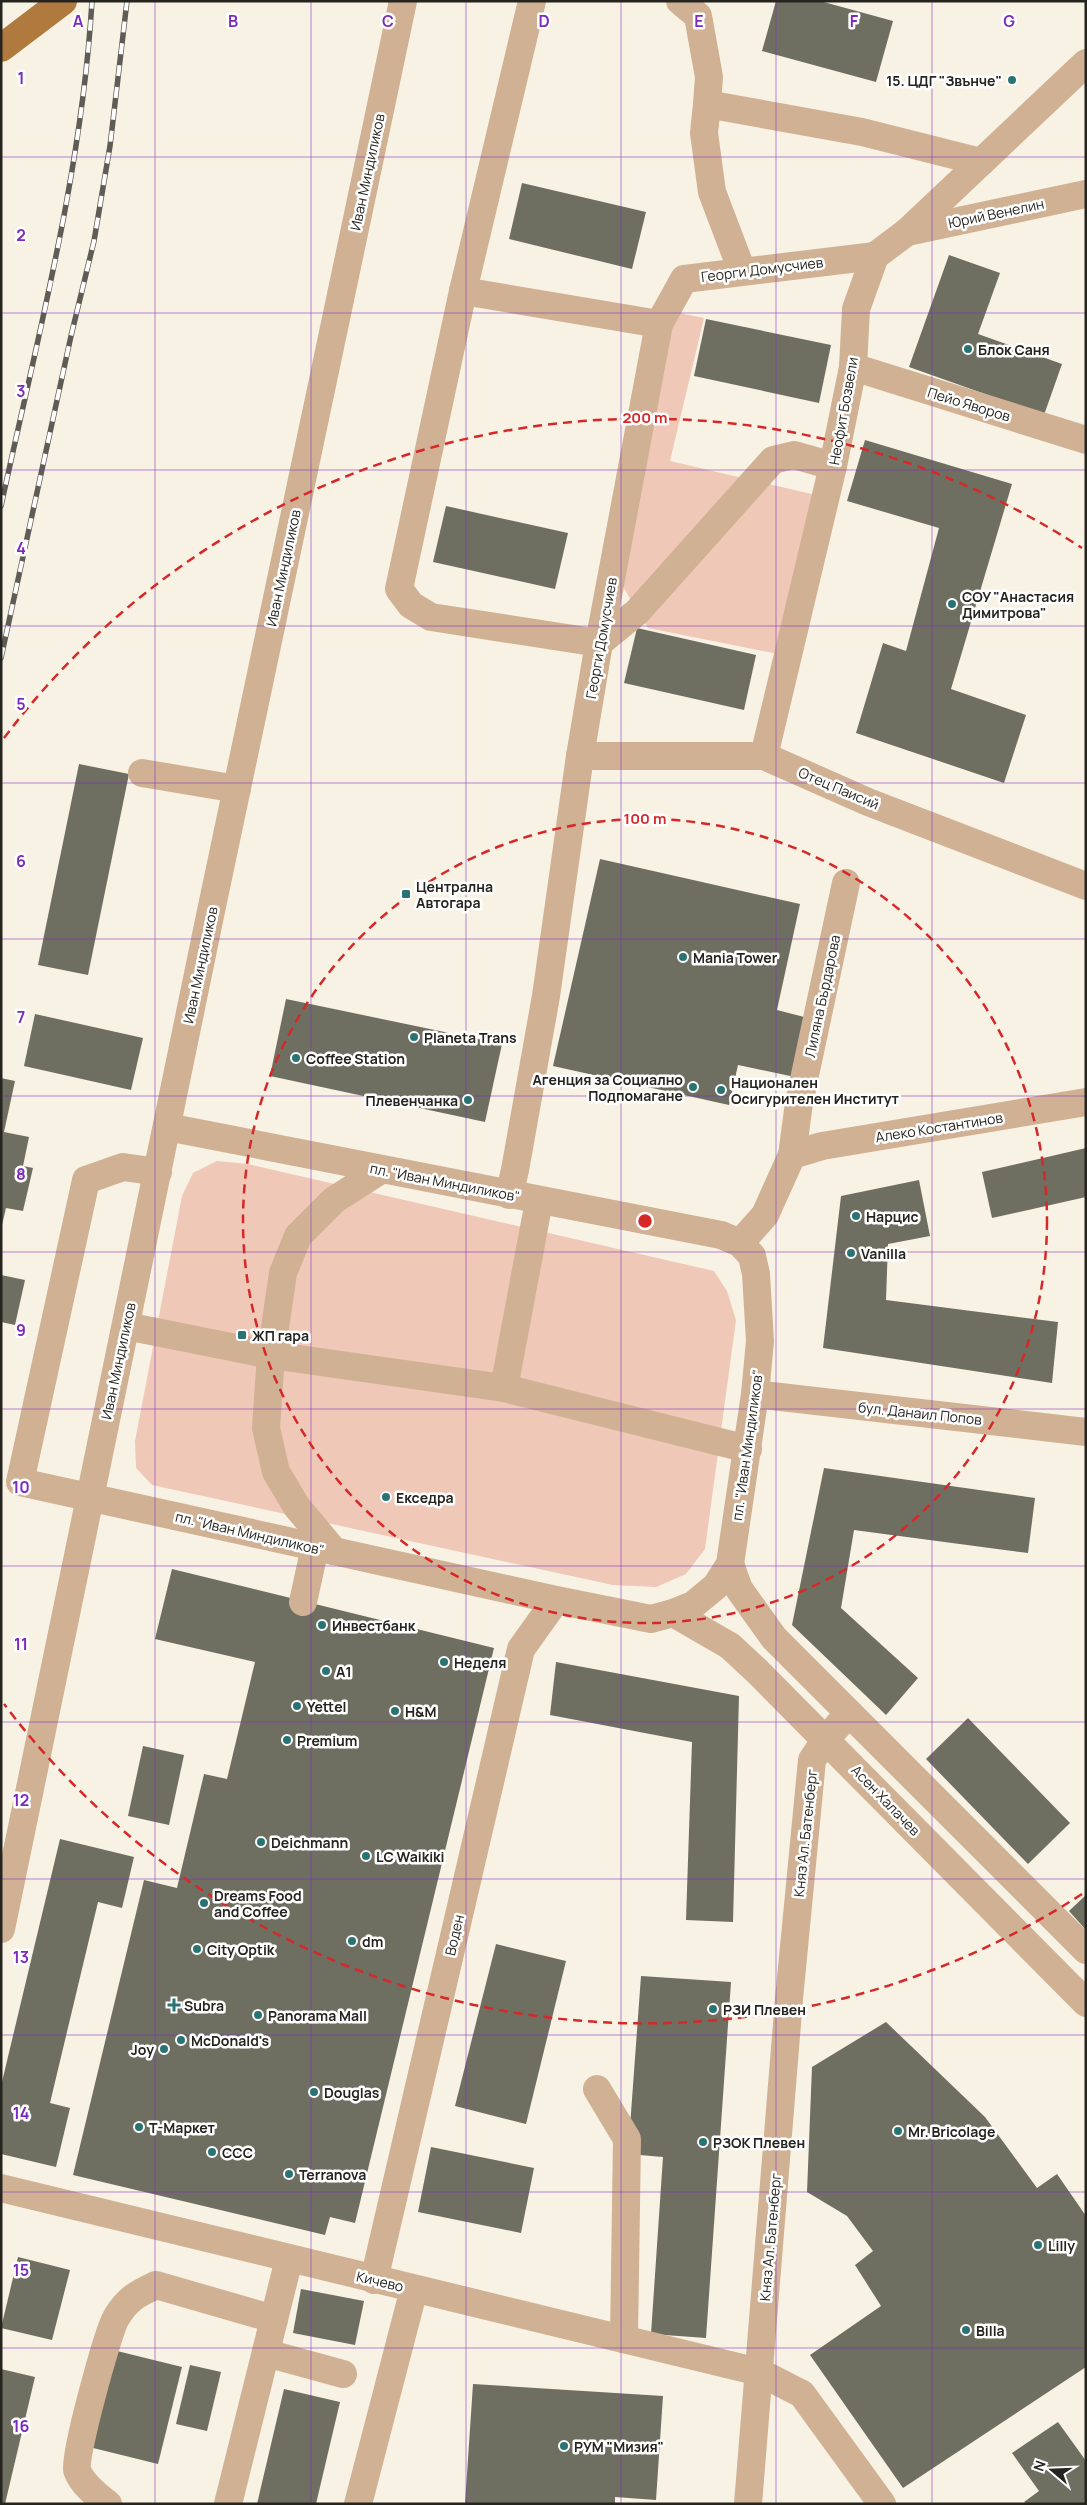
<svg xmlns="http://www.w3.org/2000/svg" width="1087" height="2505" viewBox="0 0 1087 2505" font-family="Manrope,sans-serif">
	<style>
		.green { fill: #efc8b8 }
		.building { fill: #6e6f61 }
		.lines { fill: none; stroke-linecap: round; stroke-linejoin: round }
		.minor { stroke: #d0b194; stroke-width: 28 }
		.major { stroke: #b0793e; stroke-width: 28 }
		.rail-casing { stroke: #5f5c55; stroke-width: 5.5 }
		.rail { stroke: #fff; stroke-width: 4; stroke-dasharray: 11; stroke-linecap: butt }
		.grid { fill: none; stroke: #7b2cbf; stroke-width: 1; stroke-opacity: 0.55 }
		.ring { fill: none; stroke: #d62828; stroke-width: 2.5; stroke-dasharray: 9 6 }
		.poi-dot { fill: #297373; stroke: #fff; stroke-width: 2 }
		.labels { text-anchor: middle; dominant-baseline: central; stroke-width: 5; stroke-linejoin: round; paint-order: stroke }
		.poi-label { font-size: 14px; font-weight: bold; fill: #26241f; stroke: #fff; text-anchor: start }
		.street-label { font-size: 14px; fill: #26241f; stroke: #fff }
		.grid-label { font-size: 16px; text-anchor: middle; font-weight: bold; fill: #7b2cbf; stroke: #fff; stroke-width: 5; stroke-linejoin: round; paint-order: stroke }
		.centre { fill: #d62828; stroke: #fff; stroke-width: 2.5 }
		.ring-label { font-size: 15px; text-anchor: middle; font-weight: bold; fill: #d62828; stroke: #fff; stroke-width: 5; stroke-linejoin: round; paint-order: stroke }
	</style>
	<rect width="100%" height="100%" fill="#f8f2e4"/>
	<g class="green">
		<polygon points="674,312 704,318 670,461 816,495 778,654 648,628 622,585"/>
		<polygon points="217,1161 248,1164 714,1271 727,1291 736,1320 705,1549 686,1574 656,1587 613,1585 152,1485 136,1468 135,1441 182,1196 193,1173"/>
	</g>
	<g class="building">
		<polygon points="776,1 820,1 893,21 876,82 762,51"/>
		<polygon points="522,183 646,212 632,269 509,239"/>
		<polygon points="949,255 1000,273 978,334 1062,364 1044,415 909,367"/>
		<polygon points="706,319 831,345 819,403 694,376"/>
		<polygon points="865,440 1012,484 951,689 1026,715 1004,783 856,733 883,643 906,651 939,528 847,501"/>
		<polygon points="446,506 568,533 555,589 433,562"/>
		<polygon points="637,628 756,655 744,710 624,683"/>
		<polygon points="79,764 129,774 88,975 38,965"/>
		<polygon points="600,859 800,904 777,1010 808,1018 795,1077 738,1065 729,1105 553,1066"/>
		<polygon points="286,999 502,1044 485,1122 270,1076"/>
		<polygon points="35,1014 143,1038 131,1090 24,1066"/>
		<polygon points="1,1078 15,1081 4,1132 29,1137 23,1166 33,1168 23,1211 6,1208 2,1225"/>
		<polygon points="1086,1148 1086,1197 992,1218 982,1172"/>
		<polygon points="919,1180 930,1236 888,1244 886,1300 1058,1322 1052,1383 823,1348 841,1196"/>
		<polygon points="1,1275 25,1280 15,1325 1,1322"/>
		<polygon points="824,1468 1035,1498 1028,1553 854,1530 841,1608 918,1678 886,1715 792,1625"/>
		<polygon points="172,1569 494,1648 355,2223 330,2217 325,2235 73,2175 144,1880 177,1888 204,1774 227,1779 255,1662 155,1639"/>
		<polygon points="556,1662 739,1696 733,1922 686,1920 692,1742 550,1715"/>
		<polygon points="968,1718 1070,1823 1028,1864 926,1759"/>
		<polygon points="143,1746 184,1755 169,1825 128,1816"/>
		<polygon points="60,1839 134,1857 122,1908 98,1902 50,2103 70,2108 56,2167 1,2154 1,2086"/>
		<polygon points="1086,1895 1086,1930 1069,1911"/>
		<polygon points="496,1944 566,1961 526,2124 455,2106"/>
		<polygon points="641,1976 731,1982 706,2338 651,2334 663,2157 628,2154"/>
		<polygon points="886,2022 985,2117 1037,2188 1057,2174 1086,2216 1086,2367 903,2488 810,2355 881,2306 855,2265 873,2251 847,2216 807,2192 812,2067"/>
		<polygon points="431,2147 534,2168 521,2233 418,2212"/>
		<polygon points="18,2257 70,2270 52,2340 1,2328"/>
		<polygon points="301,2289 364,2301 355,2345 293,2333"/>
		<polygon points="109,2349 182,2367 158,2464 85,2446"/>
		<polygon points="190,2365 221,2372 207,2431 176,2424"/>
		<polygon points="1,2369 35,2377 5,2504 1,2504"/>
		<polygon points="473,2384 663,2396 656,2500 615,2497 615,2504 465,2504"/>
		<polygon points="284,2389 340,2402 316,2504 257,2504"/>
		<polygon points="1058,2422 1086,2461 1086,2504 1026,2504 1024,2502 1039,2491 1012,2453"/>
	</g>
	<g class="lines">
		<g class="minor">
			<polyline points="532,1 463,291 399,589 411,605 431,617 599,643 637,612 773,460 794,455 833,466"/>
			<polyline points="680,1 698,16 709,77 707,104 862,132 981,162"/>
			<polyline points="707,104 704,133 712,192 742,271"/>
			<polyline points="907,232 1086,194"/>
			<polyline points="463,291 659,324"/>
			<polyline points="853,367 1086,440"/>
			<polyline points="580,756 764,756 868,802 1086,886"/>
			<polyline points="764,756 833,466 853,367 856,309 875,256 907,232 1086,63"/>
			<polyline points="142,773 237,789"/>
			<polyline points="792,1155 822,1146 1086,1102"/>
			<polyline points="158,1172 123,1167 86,1180 20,1482 556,1600 651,1619 673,1613 693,1605 716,1586 730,1564 755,1394 760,1341 756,1274 752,1256 740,1243 721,1235 167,1127"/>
			<polyline points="509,1195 515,1170 546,996 580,756 599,643 659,324 684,279 875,256"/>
			<polyline points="740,1243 765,1215 792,1155 799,1103 846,883"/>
			<polyline points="126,1326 271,1355 504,1388 748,1449"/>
			<polyline points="504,1388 539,1201"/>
			<polyline points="755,1394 1086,1432"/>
			<polyline points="334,1551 297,1507 276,1472 266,1428 271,1355 283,1273 298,1236 334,1200 381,1170"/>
			<polyline points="730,1564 739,1589 774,1638 1086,1950"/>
			<polyline points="303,1602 315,1547"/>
			<polyline points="673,1613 730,1646 758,1672 1086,2003"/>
			<polyline points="1,1929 211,911 403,1"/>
			<polyline points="597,2089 627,2139 624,2339"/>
			<polyline points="1,2188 759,2372 802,2394 882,2504"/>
			<polyline points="374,2280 521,1649 556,1600"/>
			<polyline points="266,2353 343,2374"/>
			<path d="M108,2504C96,2495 82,2484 77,2470C73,2459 108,2331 116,2318C127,2299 137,2294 156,2285L274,2319"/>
			<polyline points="228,2504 289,2259"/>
			<polyline points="358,2504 414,2289"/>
			<polyline points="748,2504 789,1999 812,1760 826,1739 849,1713"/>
		</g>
		<polyline class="major" points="1,48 63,1"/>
		<g class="rail-casing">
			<g id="rail">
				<path d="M1,506C37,339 82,172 92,1"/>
				<polyline points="1,658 71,336 94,241 110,146 127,1"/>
			</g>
		</g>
		<use href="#rail" class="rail"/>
	</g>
	<path class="grid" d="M155,1V2504M311,1V2504M466,1V2504M621,1V2504M776,1V2504M932,1V2504M1,157H1086M1,313H1086M1,470H1086M1,626H1086M1,783H1086M1,939H1086M1,1096H1086M1,1252H1086M1,1409H1086M1,1566H1086M1,1722H1086M1,1879H1086M1,2035H1086M1,2192H1086M1,2348H1086"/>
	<g class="ring">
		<circle cx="645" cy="1221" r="402"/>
		<path d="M1082 1894A803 803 0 0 1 4 1704M4 738A803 803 0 0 1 1082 548"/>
	</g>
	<g class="poi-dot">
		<circle cx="1012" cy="80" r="5"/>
		<circle cx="968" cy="349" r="5"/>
		<circle cx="952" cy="604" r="5"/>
		<rect x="401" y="889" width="10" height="10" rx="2.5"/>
		<circle cx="683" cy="957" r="5"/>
		<circle cx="414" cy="1037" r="5"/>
		<circle cx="296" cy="1058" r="5"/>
		<circle cx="693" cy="1087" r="5"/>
		<circle cx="721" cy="1090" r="5"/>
		<circle cx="468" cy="1100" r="5"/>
		<circle cx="856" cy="1216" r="5"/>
		<circle cx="851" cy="1253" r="5"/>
		<rect x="237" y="1330" width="10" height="10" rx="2.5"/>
		<circle cx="386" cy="1497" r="5"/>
		<circle cx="322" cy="1625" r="5"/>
		<circle cx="444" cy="1662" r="5"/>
		<circle cx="326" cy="1671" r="5"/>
		<circle cx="297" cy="1706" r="5"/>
		<circle cx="395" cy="1711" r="5"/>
		<circle cx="287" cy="1740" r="5"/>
		<circle cx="261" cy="1842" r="5"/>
		<circle cx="366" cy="1856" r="5"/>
		<circle cx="204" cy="1903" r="5"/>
		<circle cx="352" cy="1941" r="5"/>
		<circle cx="197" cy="1949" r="5"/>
		<path d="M171.5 1997.5h5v5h5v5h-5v5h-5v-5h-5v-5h5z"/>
		<circle cx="713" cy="2009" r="5"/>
		<circle cx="258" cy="2015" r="5"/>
		<circle cx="181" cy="2040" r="5"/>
		<circle cx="164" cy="2049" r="5"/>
		<circle cx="314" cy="2092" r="5"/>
		<circle cx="139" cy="2127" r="5"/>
		<circle cx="898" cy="2131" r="5"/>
		<circle cx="703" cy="2142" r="5"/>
		<circle cx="212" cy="2152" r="5"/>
		<circle cx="289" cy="2174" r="5"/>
		<circle cx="1038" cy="2245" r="5"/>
		<circle cx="966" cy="2330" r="5"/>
		<circle cx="564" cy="2446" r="5"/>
	</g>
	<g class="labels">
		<g class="poi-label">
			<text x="1002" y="80" text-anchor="end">15. ЦДГ "Звънче"</text>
			<text x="978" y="349">Блок Саня</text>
			<text x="962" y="596">СОУ "Анастасия<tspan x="962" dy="16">Димитрова"</tspan></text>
			<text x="416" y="886">Централна<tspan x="416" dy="16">Автогара</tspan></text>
			<text x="693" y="957">Mania Tower</text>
			<text x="424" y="1037">Planeta Trans</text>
			<text x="306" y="1058">Coffee Station</text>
			<text x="683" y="1079" text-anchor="end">Агенция за Социално<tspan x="683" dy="16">Подпомагане</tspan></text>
			<text x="731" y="1082">Национален<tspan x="731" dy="16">Осигурителен Институт</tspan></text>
			<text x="458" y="1100" text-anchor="end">Плевенчанка</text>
			<text x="866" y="1216">Нарцис</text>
			<text x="861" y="1253">Vanilla</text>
			<text x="252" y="1335">ЖП гара</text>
			<text x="396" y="1497">Екседра</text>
			<text x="332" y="1625">Инвестбанк</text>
			<text x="454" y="1662">Неделя</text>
			<text x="336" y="1671">A1</text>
			<text x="307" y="1706">Yettel</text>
			<text x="405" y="1711">H&amp;M</text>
			<text x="297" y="1740">Premium</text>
			<text x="271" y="1842">Deichmann</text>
			<text x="376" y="1856">LC Waikiki</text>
			<text x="214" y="1895">Dreams Food<tspan x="214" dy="16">and Coffee</tspan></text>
			<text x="362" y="1941">dm</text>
			<text x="207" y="1949">City Optik</text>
			<text x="184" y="2005">Subra</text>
			<text x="723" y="2009">РЗИ Плевен</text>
			<text x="268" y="2015">Panorama Mall</text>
			<text x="191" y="2040">McDonald's</text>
			<text x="154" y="2049" text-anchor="end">Joy</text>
			<text x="324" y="2092">Douglas</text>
			<text x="149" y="2127">Т-Маркет</text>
			<text x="908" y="2131">Mr. Bricolage</text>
			<text x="713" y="2142">РЗОК Плевен</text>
			<text x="222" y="2152">CCC</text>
			<text x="299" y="2174">Terranova</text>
			<text x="1048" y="2245">Lilly</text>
			<text x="976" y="2330">Billa</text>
			<text x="574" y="2446">РУМ "Мизия"</text>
		</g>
		<g class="street-label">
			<text transform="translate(367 172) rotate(-78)">Иван Миндиликов</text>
			<text transform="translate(996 213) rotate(-12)">Юрий Венелин</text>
			<text transform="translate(762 269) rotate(-7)">Георги Домусчиев</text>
			<text transform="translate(969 404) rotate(17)">Пейо Яворов</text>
			<text transform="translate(843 411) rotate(-80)">Неофит Бозвели</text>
			<text transform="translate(283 568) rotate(-78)">Иван Миндиликов</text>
			<text transform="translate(601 638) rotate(-80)">Георги Домусчиев</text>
			<text transform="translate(839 788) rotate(23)">Отец Паисий</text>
			<text transform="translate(200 965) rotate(-78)">Иван Миндиликов</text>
			<text transform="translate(822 996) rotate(-78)">Лиляна Бърдарова</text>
			<text transform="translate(939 1127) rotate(-9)">Алеко Костантинов</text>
			<text transform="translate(445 1182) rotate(11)">пл. "Иван Миндиликов"</text>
			<text transform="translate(118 1361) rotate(-78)">Иван Миндиликов</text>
			<text transform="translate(920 1413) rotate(6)">бул. Данаил Попов</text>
			<text transform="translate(747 1445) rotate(-82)">пл. "Иван Миндиликов"</text>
			<text transform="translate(250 1533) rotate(13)">пл. "Иван Миндиликов"</text>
			<text transform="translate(886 1800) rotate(46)">Асен Халачев</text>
			<text transform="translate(805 1833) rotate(-84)">Княз Ал. Батенберг</text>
			<text transform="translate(454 1935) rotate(-77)">Воден</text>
			<text transform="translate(770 2237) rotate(-85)">Княз Ал. Батенберг</text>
			<text transform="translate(380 2281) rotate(13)">Кичево</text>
		</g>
	</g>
	<g class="grid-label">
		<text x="78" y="27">A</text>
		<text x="233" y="27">B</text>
		<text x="388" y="27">C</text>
		<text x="544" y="27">D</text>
		<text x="699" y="27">E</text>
		<text x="854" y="27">F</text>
		<text x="1009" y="27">G</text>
		<text x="21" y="84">1</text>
		<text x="21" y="241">2</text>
		<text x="21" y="397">3</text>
		<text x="21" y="554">4</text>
		<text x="21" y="710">5</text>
		<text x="21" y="867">6</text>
		<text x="21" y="1023">7</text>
		<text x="21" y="1180">8</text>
		<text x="21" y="1336">9</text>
		<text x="21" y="1493">10</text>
		<text x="21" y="1650">11</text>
		<text x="21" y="1806">12</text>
		<text x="21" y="1963">13</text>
		<text x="21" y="2119">14</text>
		<text x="21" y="2276">15</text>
		<text x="21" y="2432">16</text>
	</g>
	<circle cx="645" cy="1221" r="8" class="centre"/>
	<g class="ring-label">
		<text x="645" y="423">200 m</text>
		<text x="645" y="824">100 m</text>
	</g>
	<rect width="1087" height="2505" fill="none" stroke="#26241f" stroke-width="5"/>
	<g transform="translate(1052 2470) rotate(289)" stroke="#ffffff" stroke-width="4" paint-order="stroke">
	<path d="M0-4L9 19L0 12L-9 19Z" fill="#26241f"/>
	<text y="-8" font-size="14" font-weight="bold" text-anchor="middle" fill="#26241f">N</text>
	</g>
</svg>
